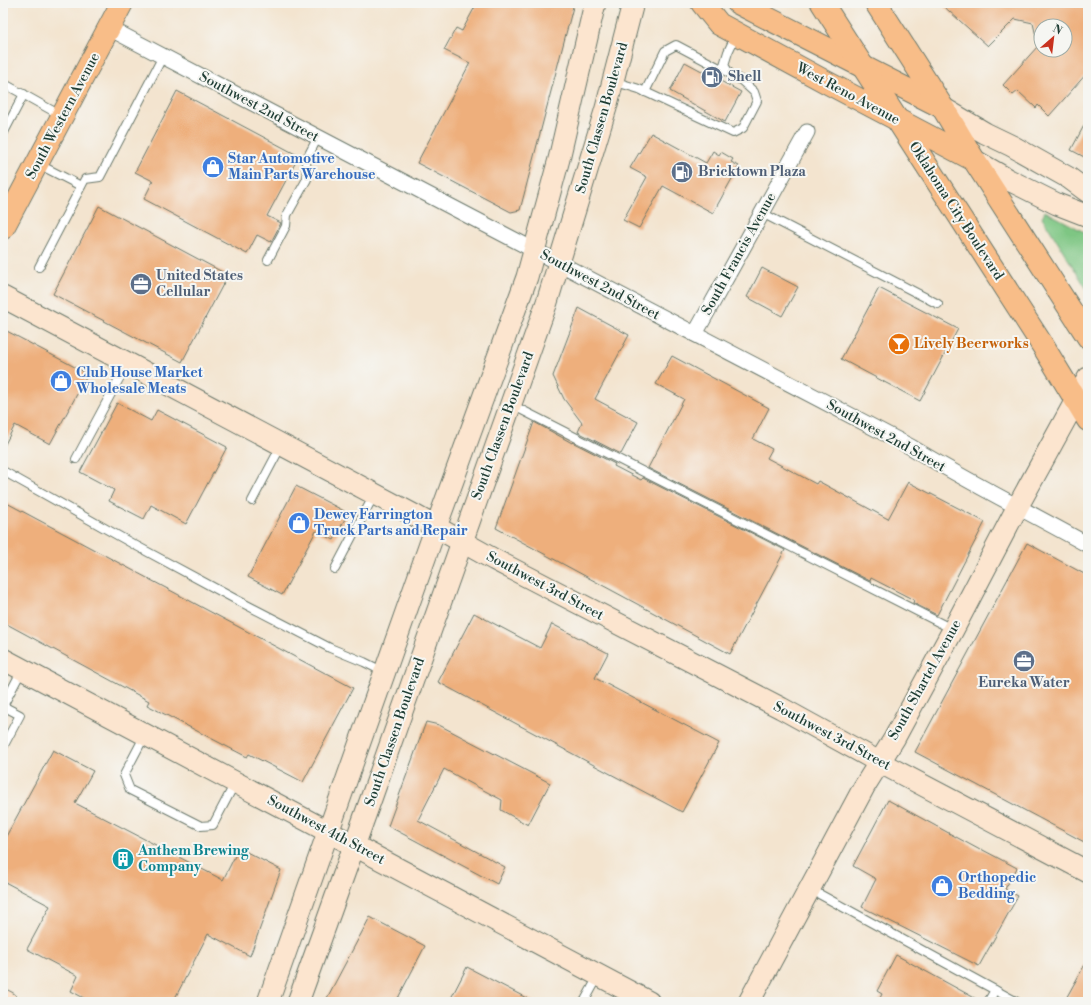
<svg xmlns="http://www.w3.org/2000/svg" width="1091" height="1005" viewBox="0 0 1091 1005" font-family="'Libre Bodoni',serif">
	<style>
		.green { fill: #7ec683; stroke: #4e825c }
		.building { fill: #eeaf7b; fill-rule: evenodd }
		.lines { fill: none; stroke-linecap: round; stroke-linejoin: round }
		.lane-casing { stroke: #69776a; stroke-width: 10 }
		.street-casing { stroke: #69776a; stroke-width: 17 }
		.secondary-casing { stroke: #69776a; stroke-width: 23 }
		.primary-casing { stroke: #69776a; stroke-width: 24 }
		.lane { stroke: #fff; stroke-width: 8 }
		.street { stroke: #fff; stroke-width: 15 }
		.secondary { stroke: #fce5cf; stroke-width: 21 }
		.primary { stroke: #f8bd88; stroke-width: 22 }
		.labels { text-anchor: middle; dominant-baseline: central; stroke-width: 4; stroke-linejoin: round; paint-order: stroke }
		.service-label { font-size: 14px; font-weight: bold; fill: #4e5e75; stroke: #f6f6f2; text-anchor: start }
		.street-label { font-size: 14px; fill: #1f3d34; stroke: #f6f6f2 }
		.shop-label { font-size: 14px; font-weight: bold; fill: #366cbe; stroke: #f6f6f2; text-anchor: start }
		.food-label { font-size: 14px; font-weight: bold; fill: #c56008; stroke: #f6f6f2; text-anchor: start }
		.culture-label { font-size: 14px; font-weight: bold; fill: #0d838f; stroke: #f6f6f2; text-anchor: start }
	</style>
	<rect width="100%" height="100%" fill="#f6f6f2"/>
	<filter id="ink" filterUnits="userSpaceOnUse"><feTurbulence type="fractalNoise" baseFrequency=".025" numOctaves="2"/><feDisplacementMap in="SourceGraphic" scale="8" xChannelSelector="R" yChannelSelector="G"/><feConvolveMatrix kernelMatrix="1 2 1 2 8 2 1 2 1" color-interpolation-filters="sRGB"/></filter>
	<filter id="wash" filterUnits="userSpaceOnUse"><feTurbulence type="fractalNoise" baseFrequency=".012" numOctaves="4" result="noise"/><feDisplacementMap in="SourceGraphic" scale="16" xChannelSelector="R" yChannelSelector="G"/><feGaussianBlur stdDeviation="0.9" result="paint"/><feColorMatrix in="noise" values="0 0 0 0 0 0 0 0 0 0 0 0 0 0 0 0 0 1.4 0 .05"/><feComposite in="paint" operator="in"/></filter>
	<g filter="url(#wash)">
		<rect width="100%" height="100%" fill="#f3e4cf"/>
		<polygon class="green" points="1045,211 1088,234 1088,291 1042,217"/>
		<g id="blocks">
			<g class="building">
				<polygon points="477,3 574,3 520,210 511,212 417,163 470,63 444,50 456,28 462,31"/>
				<path d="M940,3H1088V72L1049,116L1038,105L1036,108L1018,91L1013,95L1003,85L1038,46L1033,23L1015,19L988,46ZM1041,26H1065V50H1041Z"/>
				<polygon points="685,62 741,92 725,122 670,91"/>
				<polygon points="177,91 299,156 267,216 281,223 271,242 257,235 247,254 144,199 153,181 135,172"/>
				<polygon points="1088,118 1088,159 1071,150"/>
				<polygon points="651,133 706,163 713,151 719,155 721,152 733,159 731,162 739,166 713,213 663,186 639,228 623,220 647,177 630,168"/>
				<polygon points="99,206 228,275 182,362 53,294"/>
				<polygon points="762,268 798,287 782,316 747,297"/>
				<polygon points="879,288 958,329 920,401 841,359"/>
				<polygon points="579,308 629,335 595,399 638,422 621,454 578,432 582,423 564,399 553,376"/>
				<polygon points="3,329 88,374 50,444 15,425 3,448"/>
				<polygon points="672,356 769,408 753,439 772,449 767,458 816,484 818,481 888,519 908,482 985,522 937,615 913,603 914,600 871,578 870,581 648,468 684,399 656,384"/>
				<polygon points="117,403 151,421 157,410 227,447 186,524 151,505 144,519 109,501 114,490 80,472"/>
				<polygon points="534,422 572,443 572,442 615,464 614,466 641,480 643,478 785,550 730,654 496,528"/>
				<polygon points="296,486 348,513 334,540 316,531 282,595 248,577"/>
				<polygon points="3,501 353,688 303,782 249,754 247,757 147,705 149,701 3,622"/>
				<polygon points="1027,543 1088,576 1088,844 915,752"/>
				<polygon points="474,613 540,648 552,624 608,653 595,678 719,743 682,812 438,682"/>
				<polygon points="426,722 439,725 550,783 528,825 501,810 502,800 444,769 418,820 505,867 497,884 388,826"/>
				<polygon points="53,750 93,771 75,803 223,880 239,848 281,870 250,956 208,934 173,1002 91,1002 71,991 78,976 27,949 50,906 3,881 3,842"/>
				<polygon points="888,800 980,850 981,849 1017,868 1005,889 1018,896 979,966 862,907 876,879 853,866"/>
				<polygon points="370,917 425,946 396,1002 335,1002 327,998"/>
				<polygon points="896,955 982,1002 878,1002 882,994 877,991"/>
				<polygon points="1088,959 1088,1002 1064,1002"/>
				<polygon points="467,967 534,1002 449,1002"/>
			</g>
		</g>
	</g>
	<g filter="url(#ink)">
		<use href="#blocks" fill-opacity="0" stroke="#69776a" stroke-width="1"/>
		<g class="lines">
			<g class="lane-casing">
				<g id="lane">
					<polyline points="613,81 639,89 733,133 743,128 757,101 754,92 742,81 729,73 724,65 728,52 736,35"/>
					<polyline points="3,83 62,116"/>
					<polyline points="645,92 665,51 676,45 729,73"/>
					<polyline points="3,134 24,94"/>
					<polyline points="38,164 81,186"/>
					<polyline points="762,213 938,304"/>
					<polyline points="268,260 286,226 287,215 307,179 306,160 318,137"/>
					<polyline points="39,267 85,179 100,177 163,56"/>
					<polyline points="512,405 952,629"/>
					<polyline points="76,459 127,364"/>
					<polyline points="3,471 133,544 235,599 330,648 364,662 384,672"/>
					<polyline points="252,501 281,446"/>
					<polyline points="335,569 374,495"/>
					<polyline points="3,706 20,715 3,747"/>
					<polyline points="3,706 22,670"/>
					<polyline points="145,735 124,775 130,790 201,826 213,825 235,783"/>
					<polyline points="810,889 1017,1002"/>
					<polyline points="584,1002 599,975"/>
					<polyline points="988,1002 995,990"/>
				</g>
			</g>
			<g class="street-casing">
				<g id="street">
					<path d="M109,28L911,447C968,482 1029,512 1088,545"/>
					<polyline points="695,334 807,132"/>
				</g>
			</g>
			<g class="secondary-casing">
				<g id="secondary">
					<polyline points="943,108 985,133 1012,146 1069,178 1088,192"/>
					<polyline points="974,160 1009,180 1057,204 1088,216"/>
					<polyline points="3,297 414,515 495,560 781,708 879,762 1088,872"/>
					<polyline points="3,659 649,1002"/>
					<polyline points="3,1000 7,1002"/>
					<polyline points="268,1002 436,527 527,277 559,159 595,3"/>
					<polyline points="298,1002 372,796 547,302 606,108 633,3"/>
					<polyline points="749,1002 864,787 894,739 953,630 1018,506 1088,378"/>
				</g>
			</g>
			<g class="primary-casing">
				<g id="primary">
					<polyline points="702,3 719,24 826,82 974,160"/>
					<polyline points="738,3 942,107"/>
					<polyline points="822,3 1043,346 1088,420"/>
					<polyline points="876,3 943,108 974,160 1088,337"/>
					<polyline points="3,228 122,3"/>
				</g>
			</g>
			<use href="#lane" class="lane"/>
			<use href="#street" class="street"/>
			<use href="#secondary" class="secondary"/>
			<use href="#primary" class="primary"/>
		</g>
	</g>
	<defs>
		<g id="fuel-disc" transform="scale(1.15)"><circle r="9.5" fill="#5c6f8a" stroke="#f6f6f2"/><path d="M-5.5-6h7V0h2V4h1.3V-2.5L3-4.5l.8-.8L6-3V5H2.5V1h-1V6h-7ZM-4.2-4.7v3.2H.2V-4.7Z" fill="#fff"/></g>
		<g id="shop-disc" transform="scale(1.15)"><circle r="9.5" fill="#3f7fe0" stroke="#f6f6f2"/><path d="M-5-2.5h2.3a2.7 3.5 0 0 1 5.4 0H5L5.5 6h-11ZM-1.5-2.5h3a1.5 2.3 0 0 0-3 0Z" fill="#fff"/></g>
		<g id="office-disc" transform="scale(1.15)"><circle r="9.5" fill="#5c6f8a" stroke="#f6f6f2"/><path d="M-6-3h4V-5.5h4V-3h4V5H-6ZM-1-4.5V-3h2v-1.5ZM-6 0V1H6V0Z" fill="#fff"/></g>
		<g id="bar-disc" transform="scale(1.15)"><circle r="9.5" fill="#e8710a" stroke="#f6f6f2"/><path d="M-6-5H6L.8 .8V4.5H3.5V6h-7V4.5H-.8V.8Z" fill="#fff"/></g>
		<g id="building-disc" transform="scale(1.15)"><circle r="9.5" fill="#0f9aa8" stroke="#f6f6f2"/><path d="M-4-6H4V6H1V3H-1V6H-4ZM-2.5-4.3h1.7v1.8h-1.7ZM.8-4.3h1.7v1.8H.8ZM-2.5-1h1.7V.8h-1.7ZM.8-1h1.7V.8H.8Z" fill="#fff"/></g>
	</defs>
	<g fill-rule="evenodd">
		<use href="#fuel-disc" x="712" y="77"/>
		<use href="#shop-disc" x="213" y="167"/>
		<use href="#fuel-disc" x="682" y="172"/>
		<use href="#office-disc" x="141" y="284"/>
		<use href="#bar-disc" x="899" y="344"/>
		<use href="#shop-disc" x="61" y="381"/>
		<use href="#shop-disc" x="299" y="523"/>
		<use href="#office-disc" x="1024" y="661"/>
		<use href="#building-disc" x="123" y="859"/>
		<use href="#shop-disc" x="942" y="886"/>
	</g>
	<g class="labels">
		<g class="service-label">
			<text x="728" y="77">Shell</text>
			<text x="698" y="172">Bricktown Plaza</text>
			<text x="156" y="276">United States<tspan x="156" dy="16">Cellular</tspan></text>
			<text x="1024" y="683" text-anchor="middle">Eureka Water</text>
		</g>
		<g class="street-label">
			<text transform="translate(848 94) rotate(28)">West Reno Avenue</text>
			<text transform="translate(259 107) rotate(28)">Southwest 2nd Street</text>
			<text transform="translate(63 116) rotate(-62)">South Western Avenue</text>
			<text transform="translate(602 118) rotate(-74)">South Classen Boulevard</text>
			<text transform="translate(956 211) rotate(57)">Oklahoma City Boulevard</text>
			<text transform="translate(739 254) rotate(-61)">South Francis Avenue</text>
			<text transform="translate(600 285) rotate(28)">Southwest 2nd Street</text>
			<text transform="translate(503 426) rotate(-70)">South Classen Boulevard</text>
			<text transform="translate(886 436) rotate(29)">Southwest 2nd Street</text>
			<text transform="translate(545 586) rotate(28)">Southwest 3rd Street</text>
			<text transform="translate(925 680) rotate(-61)">South Shartel Avenue</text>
			<text transform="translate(395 732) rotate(-71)">South Classen Boulevard</text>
			<text transform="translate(832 736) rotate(28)">Southwest 3rd Street</text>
			<text transform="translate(326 830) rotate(28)">Southwest 4th Street</text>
		</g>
		<g class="shop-label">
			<text x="228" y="159">Star Automotive<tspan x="228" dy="16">Main Parts Warehouse</tspan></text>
			<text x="76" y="373">Club House Market<tspan x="76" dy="16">Wholesale Meats</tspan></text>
			<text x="314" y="515">Dewey Farrington<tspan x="314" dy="16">Truck Parts and Repair</tspan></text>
			<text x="958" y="878">Orthopedic<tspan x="958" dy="16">Bedding</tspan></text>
		</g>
		<g class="food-label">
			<text x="914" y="344">Lively Beerworks</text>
		</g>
		<g class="culture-label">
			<text x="138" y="851">Anthem Brewing<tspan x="138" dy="16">Company</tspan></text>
		</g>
	</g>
	<rect width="1091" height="1005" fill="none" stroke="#f6f6f2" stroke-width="16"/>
	<g transform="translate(1053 38) rotate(28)"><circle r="19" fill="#f6f6f2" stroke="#a0aca6"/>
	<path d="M0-3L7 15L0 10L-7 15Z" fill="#c8321e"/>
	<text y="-6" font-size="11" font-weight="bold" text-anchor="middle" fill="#1f3d34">N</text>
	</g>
</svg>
